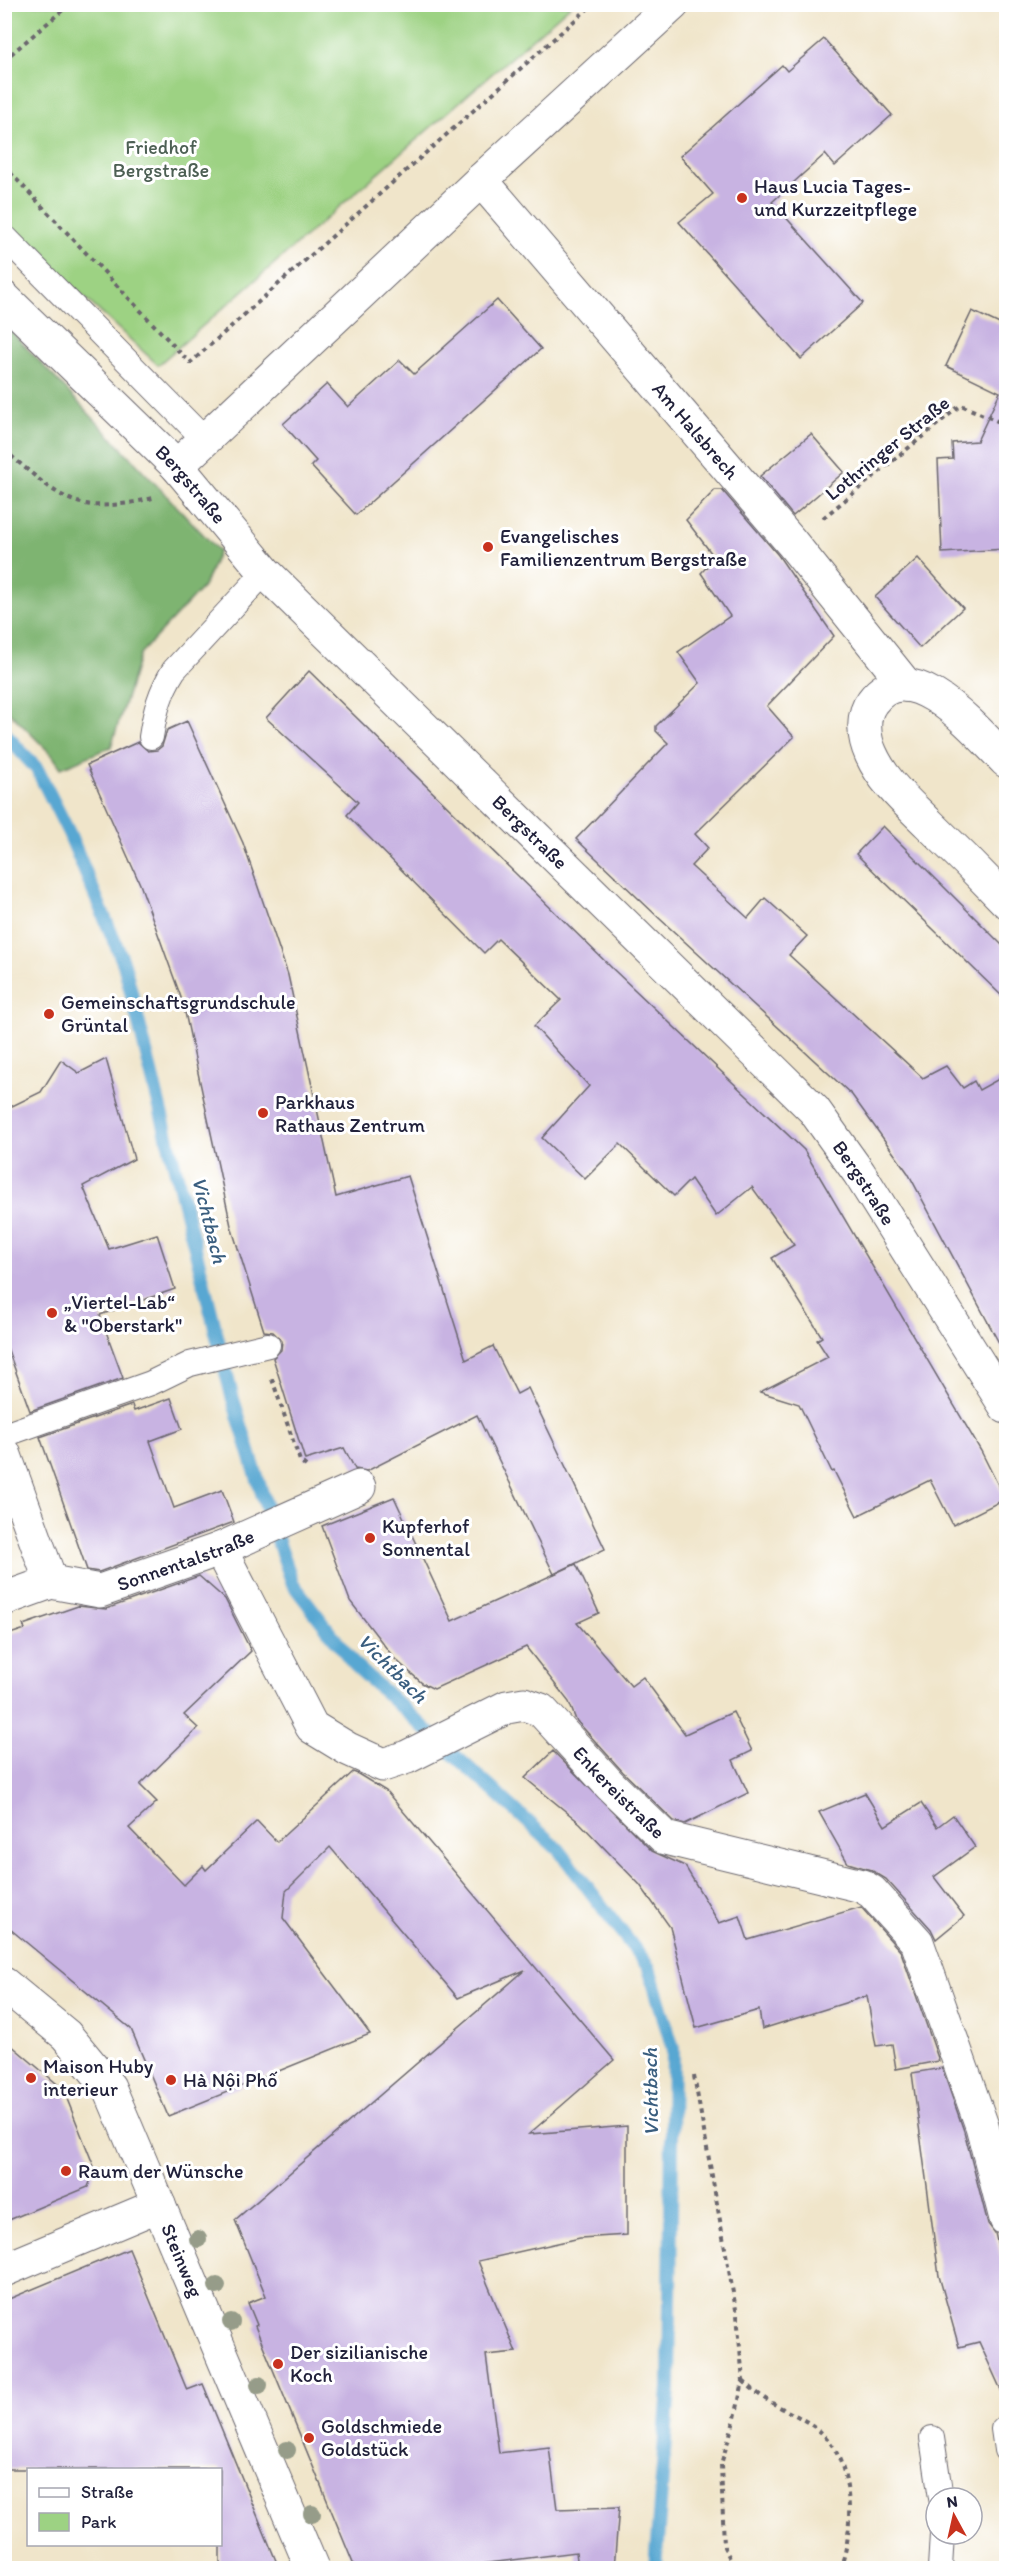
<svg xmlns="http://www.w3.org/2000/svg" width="1011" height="2573" viewBox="0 0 1011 2573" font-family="Itim,sans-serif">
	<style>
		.green { fill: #9dd283; stroke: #607a5f; stroke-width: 1.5 }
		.forest { fill: #7eb471; stroke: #506b56; stroke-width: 1.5 }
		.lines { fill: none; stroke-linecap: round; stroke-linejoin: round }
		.stream { stroke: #58a7d2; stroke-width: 14 }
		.building { fill: #c8b3e2 }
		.service-casing { stroke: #6a666d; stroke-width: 26 }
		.pedestrian-casing { stroke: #6a666d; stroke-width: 35 }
		.minor-casing { stroke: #6a666d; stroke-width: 35 }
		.path { stroke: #6a666d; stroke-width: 4; stroke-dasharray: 4.5 4.5; stroke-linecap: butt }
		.service { stroke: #fff; stroke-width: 24 }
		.pedestrian { stroke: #fff; stroke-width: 33 }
		.minor { stroke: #fff; stroke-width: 33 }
		.tree { fill: #969c89 }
		.poi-dot { fill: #c8321e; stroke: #fff; stroke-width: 2 }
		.labels { text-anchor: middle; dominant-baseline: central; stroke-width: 6; stroke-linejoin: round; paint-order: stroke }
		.park-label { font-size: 20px; fill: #4d6054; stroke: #fff }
		.poi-label { font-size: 20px; fill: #22223b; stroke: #fff; text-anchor: start }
		.street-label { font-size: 20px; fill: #22223b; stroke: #fff }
		.water-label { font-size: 21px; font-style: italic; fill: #3a5e7f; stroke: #fff }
	</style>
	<rect width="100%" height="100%" fill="#fff"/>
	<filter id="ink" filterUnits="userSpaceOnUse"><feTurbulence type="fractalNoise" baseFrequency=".0167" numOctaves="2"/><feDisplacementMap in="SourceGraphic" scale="12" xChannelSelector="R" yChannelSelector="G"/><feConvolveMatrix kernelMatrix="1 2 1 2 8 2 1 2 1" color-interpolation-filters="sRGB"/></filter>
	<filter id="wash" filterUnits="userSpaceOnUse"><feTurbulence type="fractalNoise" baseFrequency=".008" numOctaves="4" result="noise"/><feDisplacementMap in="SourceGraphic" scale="24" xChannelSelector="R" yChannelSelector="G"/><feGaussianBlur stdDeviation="1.35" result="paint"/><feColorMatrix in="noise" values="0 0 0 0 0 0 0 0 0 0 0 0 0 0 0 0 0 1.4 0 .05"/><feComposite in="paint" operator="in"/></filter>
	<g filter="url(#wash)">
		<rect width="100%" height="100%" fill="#f0e5ca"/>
		<polygon class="green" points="4,5 571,5 158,365 5,225"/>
		<polygon class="forest" points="5,325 219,551 204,586 140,654 111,747 61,768 52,755 5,708"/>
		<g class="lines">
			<polyline class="stream" points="4,733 37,769 69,833 124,964 232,1396 270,1519 293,1584 355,1665 559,1850 649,1968 673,2049 669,2388 655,2568"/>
		</g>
		<g id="blocks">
			<g class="building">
				<polygon points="824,39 892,115 835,166 825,154 772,202 863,303 801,359 679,222 713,194 680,156 782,65 787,71"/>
				<polygon points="497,300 541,349 356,515 311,466 316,461 283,424 327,384 348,407 400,360 414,374"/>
				<polygon points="972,311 1006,327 1006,549 942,553 938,460 953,459 952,443 977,441 1000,392 946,366"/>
				<polygon points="811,434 844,472 793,516 760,476"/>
				<polygon points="715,490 722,490 778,555 834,636 767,706 794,737 695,834 708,848 691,866 748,918 765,898 807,936 789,955 923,1078 946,1066 963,1088 974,1081 979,1090 1006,1075 1006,1356 908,1173 852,1095 660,919 576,839 668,743 656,731 656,726 700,683 678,652 730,616 701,573 715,558 686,520"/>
				<polygon points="918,558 963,608 920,648 875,597"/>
				<polygon points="309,671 615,971 804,1150 981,1451 1005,1499 953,1525 930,1480 857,1516 834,1471 832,1472 799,1404 760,1392 828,1357 817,1340 822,1337 772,1258 794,1245 752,1187 716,1216 691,1179 674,1196 620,1144 585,1179 542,1138 589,1086 534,1026 561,1000 498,939 484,953 347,815 358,802 266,718"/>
				<polygon points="187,721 243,843 288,975 336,1197 408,1176 466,1360 493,1346 517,1394 528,1388 605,1549 554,1574 477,1415 367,1471 355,1469 344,1448 305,1460 273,1358 281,1350 282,1341 273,1332 264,1331 231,1226 183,1003 140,884 87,765 138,742 148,751 157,750 162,746 167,730"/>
				<polygon points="883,826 1006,949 1006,1000 856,854"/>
				<polygon points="106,1059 134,1159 83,1186 109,1249 157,1234 175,1289 100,1315 123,1378 30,1411 4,1339 4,1110 41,1092 61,1060 79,1073"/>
				<polygon points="171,1398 182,1429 150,1441 174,1508 222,1490 234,1522 99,1572 87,1570 40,1437 132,1405 134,1411"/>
				<polygon points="394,1497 452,1621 576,1564 599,1613 577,1623 631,1686 643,1677 685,1734 733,1712 752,1751 733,1760 748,1793 685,1824 674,1821 623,1772 576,1720 569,1702 526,1647 434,1689 422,1683 394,1658 350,1601 322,1526"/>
				<polygon points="199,1576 225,1599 251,1651 184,1715 198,1728 140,1785 157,1802 129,1828 184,1885 203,1866 206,1870 257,1821 277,1842 353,1772 358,1774 386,1791 614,2060 529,2134 627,2126 627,2235 580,2238 478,2261 516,2352 486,2355 499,2453 549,2447 557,2509 619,2507 614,2568 578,2568 576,2552 466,2566 466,2568 355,2568 255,2326 257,2325 248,2303 266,2296 235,2220 525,1970 458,1998 330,1847 286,1891 283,1918 370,2034 168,2116 131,2029 4,1924 4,1636 25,1629 23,1625 78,1606 106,1609"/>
				<polygon points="553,1751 652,1851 685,1866 719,1923 740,1916 748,1940 861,1907 901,1952 939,2061 896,2069 892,2044 876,2046 867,1996 762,2029 759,2010 696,2028 670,1927 640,1885 580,1823 525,1778"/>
				<polygon points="865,1793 885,1826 921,1803 937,1827 953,1815 975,1847 934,1877 964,1916 936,1939 931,1929 886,1879 871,1870 848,1863 819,1812"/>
				<polygon points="4,2039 63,2089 95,2169 88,2187 4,2222"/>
				<polygon points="942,2068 964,2131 988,2224 995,2233 1006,2279 1006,2401 979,2342 959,2347 939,2276 912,2073"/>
				<polygon points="129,2249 187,2390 203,2384 279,2568 220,2568 220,2469 4,2469 4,2301"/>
			</g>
		</g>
	</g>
	<g filter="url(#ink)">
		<use href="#blocks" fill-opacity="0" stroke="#6a666d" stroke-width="1.5"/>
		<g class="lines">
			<g class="service-casing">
				<g id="service">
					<polyline points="4,236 205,440"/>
					<path d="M151,737C155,711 160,692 174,670L265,572"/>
					<polyline points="4,1435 151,1383 190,1364 268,1345"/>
					<polyline points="1003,2429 1006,2450"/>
					<polyline points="932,2438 941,2498"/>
					<polyline points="940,2568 942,2534"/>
				</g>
			</g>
			<g class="pedestrian-casing">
				<g id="pedestrian">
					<polyline points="4,1599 51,1582"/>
					<path id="s1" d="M4,1984L66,2035L109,2087L312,2568"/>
				</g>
			</g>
			<g class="minor-casing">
				<g id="minor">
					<path id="s2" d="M481,180L792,543L906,685"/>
					<path id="s3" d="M4,298L177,466L265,572L814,1110L859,1173L1006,1407"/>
					<polyline points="177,466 481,180 673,4"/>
					<path d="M1006,761C979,734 910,649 872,702C861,716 864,739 871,754C884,783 907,802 929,824C955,849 981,875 1006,901"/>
					<path id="s4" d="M4,1453L51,1582L100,1591L220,1549L359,1487"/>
					<path id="s5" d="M220,1549L312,1727L348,1749L383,1765L407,1757L507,1707L524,1704L541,1710L610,1785L665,1838L862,1886L872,1892L917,1942L982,2126L1006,2219"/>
					<polyline points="4,2270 159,2205"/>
				</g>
			</g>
			<g class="path">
				<polyline points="4,60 70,4"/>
				<polyline points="4,166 190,363 593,4"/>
				<path d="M4,450C63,499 73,517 153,498"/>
				<polyline points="823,518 961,405 1006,425"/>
				<polyline points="272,1379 300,1461 306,1466"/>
				<polyline points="694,2076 737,2315 743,2381 735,2418 721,2464 724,2547 735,2568"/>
				<path d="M743,2381C750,2387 757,2393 764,2398C785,2412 813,2420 829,2441C853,2470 854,2535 840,2568"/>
			</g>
			<use href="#service" class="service"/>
			<use href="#pedestrian" class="pedestrian"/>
			<use href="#minor" class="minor"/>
		</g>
		<g class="tree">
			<circle cx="198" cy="2239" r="9"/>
			<circle cx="217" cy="2286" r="9"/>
			<circle cx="231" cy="2322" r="9"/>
			<circle cx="259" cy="2385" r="9"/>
			<circle cx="287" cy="2450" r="9"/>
			<circle cx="312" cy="2514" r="9"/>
		</g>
	</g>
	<g class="poi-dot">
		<circle cx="742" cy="198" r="6"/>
		<circle cx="488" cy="547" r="6"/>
		<circle cx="49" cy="1014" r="6"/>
		<circle cx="263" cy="1113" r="6"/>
		<circle cx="52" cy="1313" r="6"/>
		<circle cx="370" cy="1538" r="6"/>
		<circle cx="31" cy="2078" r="6"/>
		<circle cx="171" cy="2080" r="6"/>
		<circle cx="66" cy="2171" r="6"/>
		<circle cx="278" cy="2364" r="6"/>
		<circle cx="309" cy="2438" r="6"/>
	</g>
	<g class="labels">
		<g class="park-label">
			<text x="161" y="147">Friedhof<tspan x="161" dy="23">Bergstraße</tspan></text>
		</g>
		<g class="poi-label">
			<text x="754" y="186">Haus Lucia Tages-<tspan x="754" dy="23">und Kurzzeitpflege</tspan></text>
			<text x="500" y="536">Evangelisches<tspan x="500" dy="23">Familienzentrum Bergstraße</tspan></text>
			<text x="61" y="1002">Gemeinschaftsgrundschule<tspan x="61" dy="23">Grüntal</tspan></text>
			<text x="275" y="1102">Parkhaus<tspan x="275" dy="23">Rathaus Zentrum</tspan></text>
			<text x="64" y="1302">„Viertel-Lab“<tspan x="64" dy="23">&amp; "Oberstark"</tspan></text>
			<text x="382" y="1526">Kupferhof<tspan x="382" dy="23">Sonnental</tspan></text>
			<text x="43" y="2066">Maison Huby<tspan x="43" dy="23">interieur</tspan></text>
			<text x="183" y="2080">Hà Nội Phố</text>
			<text x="78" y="2171">Raum der Wünsche</text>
			<text x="290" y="2352">Der sizilianische<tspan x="290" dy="23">Koch</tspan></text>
			<text x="321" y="2426">Goldschmiede<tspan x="321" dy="23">Goldstück</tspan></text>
		</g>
		<g class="street-label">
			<text stroke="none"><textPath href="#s2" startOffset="330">Am Halsbrech</textPath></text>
			<text transform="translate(887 448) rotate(-39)">Lothringer Straße</text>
			<text stroke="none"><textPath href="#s3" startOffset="264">Bergstraße</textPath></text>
			<text stroke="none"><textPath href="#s3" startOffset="750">Bergstraße</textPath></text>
			<text stroke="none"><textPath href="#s3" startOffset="1236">Bergstraße</textPath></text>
			<text stroke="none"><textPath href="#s4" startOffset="278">Sonnentalstraße</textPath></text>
			<text stroke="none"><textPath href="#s5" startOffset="567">Enkereistraße</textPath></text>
			<text stroke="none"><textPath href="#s1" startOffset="336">Steinweg</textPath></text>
		</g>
		<g class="water-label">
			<text transform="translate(210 1220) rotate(76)">Vichtbach</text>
			<text transform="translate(393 1668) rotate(45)">Vichtbach</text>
			<text transform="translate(650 2092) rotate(-91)">Vichtbach</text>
		</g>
	</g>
	<rect width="1011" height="2573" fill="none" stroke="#fff" stroke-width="24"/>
	<rect x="27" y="2468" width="195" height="78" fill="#ffffff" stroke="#a7a7b1" stroke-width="1.5"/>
	<rect x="39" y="2488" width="30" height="9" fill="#ffffff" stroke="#a7a7b1" stroke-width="1.5"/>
	<text x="81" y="2498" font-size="18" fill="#22223b">Straße</text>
	<rect x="39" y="2513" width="30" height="18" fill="#9dd283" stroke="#a7a7b1" stroke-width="1.5"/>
	<text x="81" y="2528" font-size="18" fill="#22223b">Park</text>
	<g transform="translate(954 2516) rotate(352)"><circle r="28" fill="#ffffff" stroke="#a7a7b1" stroke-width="1.5"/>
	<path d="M0-4.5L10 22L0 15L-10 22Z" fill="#c8321e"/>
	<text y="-9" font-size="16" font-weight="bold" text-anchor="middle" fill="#22223b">N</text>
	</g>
</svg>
